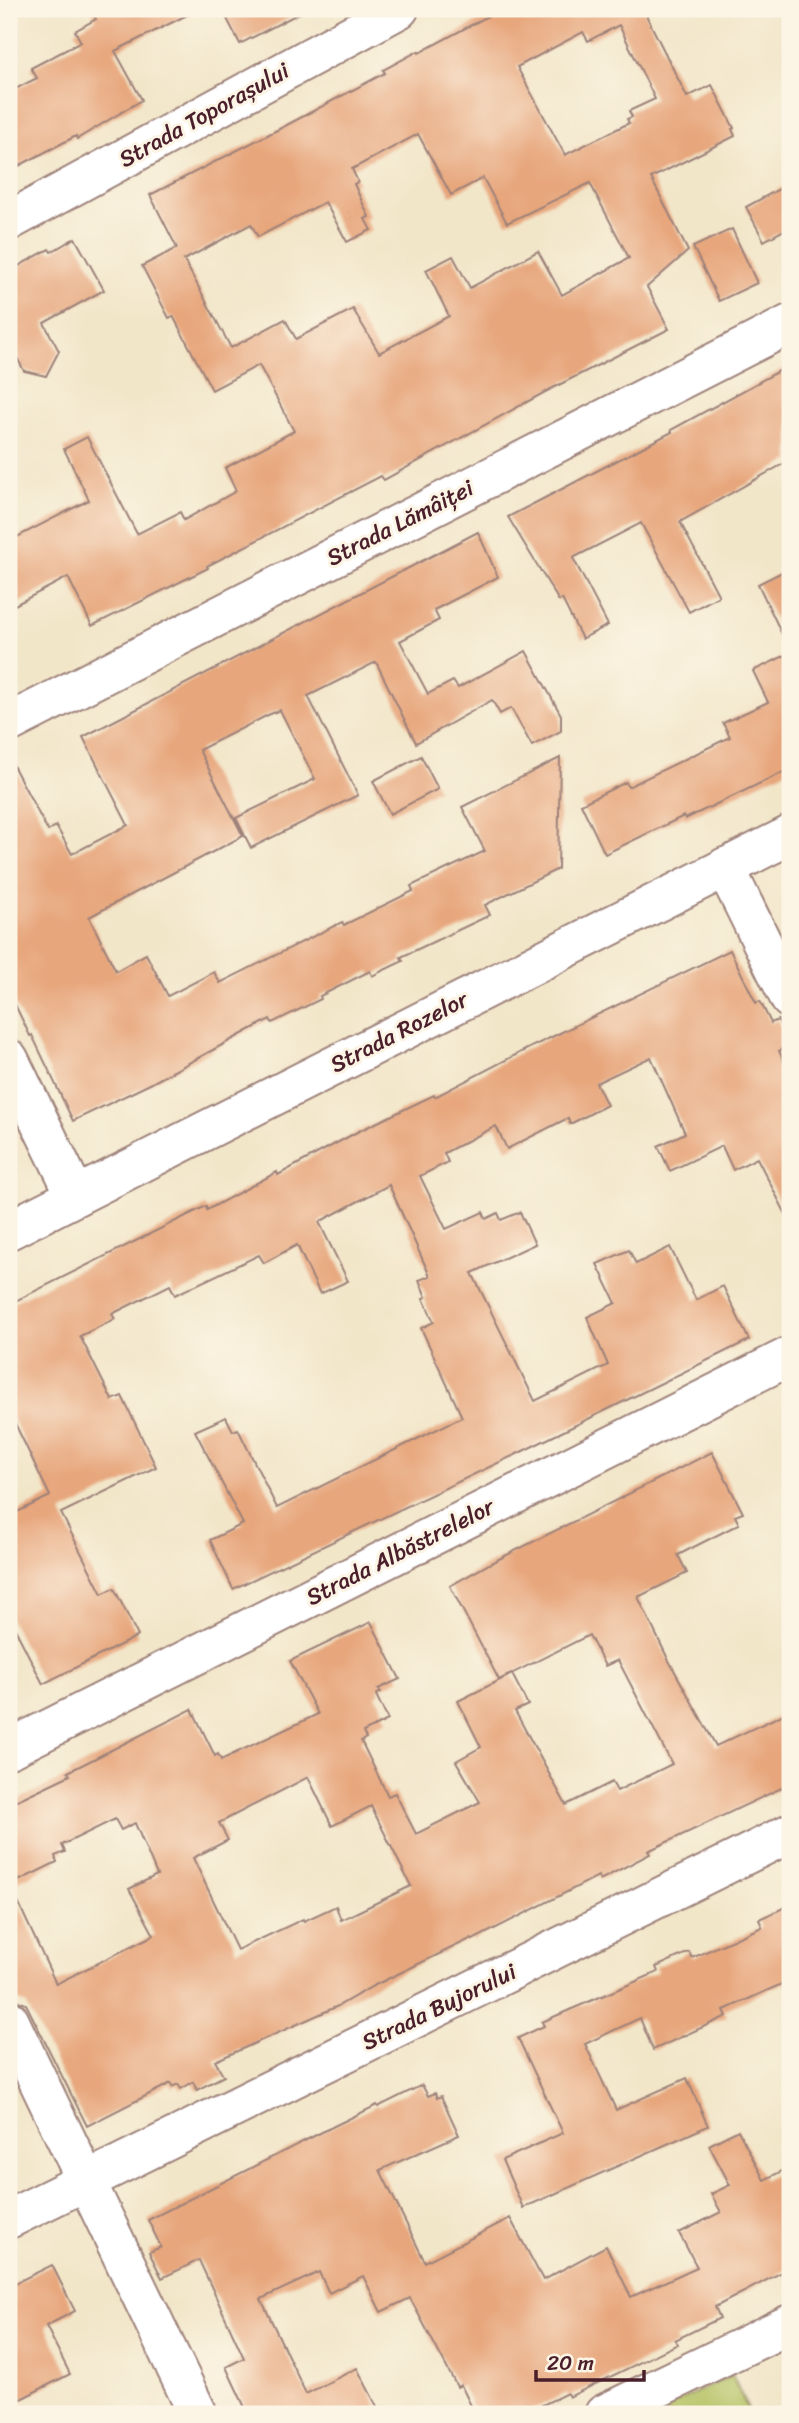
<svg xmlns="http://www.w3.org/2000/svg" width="799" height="2423" viewBox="0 0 799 2423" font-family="Sriracha,sans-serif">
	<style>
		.green { fill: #b5c365; stroke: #807148; stroke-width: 2 }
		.building { fill: #e7a67c; fill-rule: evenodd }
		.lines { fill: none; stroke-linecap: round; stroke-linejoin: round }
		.minor-casing { stroke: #9e827a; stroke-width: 42 }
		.minor { stroke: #fff; stroke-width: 38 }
		.labels { text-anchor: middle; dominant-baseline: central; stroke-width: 6; stroke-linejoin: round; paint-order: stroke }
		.street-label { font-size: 23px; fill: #4a1f2b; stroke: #fcf5e5 }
	</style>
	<rect width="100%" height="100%" fill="#fcf5e5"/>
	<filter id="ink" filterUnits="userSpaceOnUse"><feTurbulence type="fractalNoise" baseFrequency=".0143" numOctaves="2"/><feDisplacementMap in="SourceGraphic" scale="14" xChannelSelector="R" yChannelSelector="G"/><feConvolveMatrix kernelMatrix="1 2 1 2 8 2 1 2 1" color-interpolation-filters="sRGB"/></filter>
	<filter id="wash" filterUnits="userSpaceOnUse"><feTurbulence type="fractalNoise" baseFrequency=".00686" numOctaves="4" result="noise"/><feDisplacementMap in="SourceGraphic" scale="28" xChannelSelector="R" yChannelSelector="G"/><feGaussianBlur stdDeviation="1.57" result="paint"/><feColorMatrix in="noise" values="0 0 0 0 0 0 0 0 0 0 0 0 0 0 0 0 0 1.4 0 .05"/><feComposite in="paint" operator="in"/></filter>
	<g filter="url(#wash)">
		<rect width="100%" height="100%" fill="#f2e6c9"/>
		<polygon class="green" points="732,2375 750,2414 651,2414"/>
		<g id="blocks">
			<g class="building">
				<polygon points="91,9 199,9 115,51 142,100 77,139 76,136 9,171 9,92 37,78 31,68 81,42 75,31 96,19"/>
				<polygon points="222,9 307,9 240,44"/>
				<path d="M501,9H649L644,11L687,97L712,85L734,128L732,129L735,136L651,178L688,251L647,287L669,329L547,391L384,480L381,476L207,566L208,568L92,626L68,577L9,608V541L89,500L64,449L87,437L137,534L180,512L184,520L236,491L225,468L294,431L259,365L212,390L173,316L169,318L142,266L177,248L150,195L285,126L385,73L383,70L418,51L419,53ZM619,25L655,99L629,111L632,117L627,119L629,123L565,155L517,67L583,32L588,41ZM418,134L451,195L483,178L507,223L590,183L629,258L562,295L538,251L470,288L453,256L426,270L449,316L379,353L353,309L296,339L285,319L231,348L184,260L251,224L258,237L325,202L347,242L371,230L365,219L369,217L354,184L358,182L352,169Z"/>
				<polygon points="790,183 790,227 764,241 746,207"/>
				<polygon points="732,229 757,283 719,301 693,247"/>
				<polygon points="75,238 104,290 44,323 59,351 46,376 24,371 9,342 9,271 49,249 51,252"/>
				<polygon points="790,365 790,460 680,522 719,596 689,612 641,523 573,558 608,625 582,639 562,599 559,601 508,517 672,432 671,430"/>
				<polygon points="478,532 498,577 434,610 439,620 400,641 428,694 453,681 458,688 526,651 561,715 561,731 532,746 511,708 500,714 492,700 416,743 376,662 308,696 358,795 251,848 236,818 315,779 280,710 268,715 199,750 243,836 89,917 116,971 146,954 168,996 214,972 220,983 342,922 344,925 413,891 411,886 485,851 462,807 560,758 558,869 485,905 490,915 401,957 403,961 372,976 370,971 320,996 321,999 272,1023 270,1019 150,1084 73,1121 32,1035 30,1036 9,992 9,758 48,831 56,826 72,854 128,825 83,737"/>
				<polygon points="790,568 790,651 758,584"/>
				<polygon points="790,653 790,769 685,819 684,816 605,854 581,804 626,782 628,787 730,737 723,723 768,702 753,671"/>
				<polygon points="421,756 438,789 390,814 373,781"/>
				<polygon points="730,950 756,1003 760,1001 771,1023 778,1020 790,1045 779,1051 790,1074 790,1222 757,1158 733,1170 722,1146 670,1171 658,1146 685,1133 651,1057 596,1083 607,1105 580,1119 570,1124 568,1118 507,1149 496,1126 444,1153 448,1162 420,1176 446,1229 483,1212 486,1219 498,1213 501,1220 520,1212 535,1244 472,1273 535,1401 608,1365 587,1317 616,1303 597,1264 629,1250 636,1264 670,1247 696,1300 723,1286 749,1340 519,1453 233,1589 210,1540 243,1524 195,1431 226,1417 233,1431 238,1429 277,1508 462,1417 421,1328 434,1322 423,1298 426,1297 419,1280 430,1276 389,1185 319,1222 348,1281 320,1294 297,1245 264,1263 259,1255 175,1295 170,1285 112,1314 115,1319 80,1336 112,1400 122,1396 156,1467 61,1513 102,1594 114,1588 138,1636 43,1684 9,1617 9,1516 50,1496 9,1411 9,1304 206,1206 207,1210 277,1172 278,1175 357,1132 434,1095 435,1097 523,1051"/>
				<path d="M712,1452L743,1513L735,1516L739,1524L678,1555L687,1573L638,1597L668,1659L716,1746L790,1711V1784L648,1851L650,1854L600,1880L598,1876L473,1940L472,1938L373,1986L338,2006L215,2061L224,2076L197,2090L193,2082L181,2089L178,2084L172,2087L171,2083L87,2126L26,2004L18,2001L9,1980V1804L70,1775L68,1772L192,1709L215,1756L218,1754L221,1760L318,1714L290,1661L371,1622L400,1679L378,1689L381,1692L376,1695L388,1720L363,1732L366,1738L361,1741L388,1796L395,1793L416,1834L480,1802L456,1761L481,1747L458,1701L512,1674L528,1705L515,1711L566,1805L612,1782L617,1791L672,1764L618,1660L605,1666L589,1635L499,1680L450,1586L491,1563ZM308,1777L332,1826L371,1806L411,1886L341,1920L336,1906L304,1921L303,1919L237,1950L193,1858L228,1840L219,1823ZM115,1819L121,1830L135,1823L157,1875L129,1889L154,1935L56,1984L10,1885L57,1862L55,1856L65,1852L62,1845Z"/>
				<polygon points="790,1905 790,1992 786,1982 724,2010 727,2016 653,2050 640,2018 585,2044 616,2110 687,2078 708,2126 523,2208 502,2160 563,2133 518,2038 544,2026 542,2022 558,2015 658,1972 656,1967 689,1952 692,1958 762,1927 759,1919"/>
				<polygon points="422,2085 428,2096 435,2093 437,2098 441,2096 459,2135 380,2170 425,2262 510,2218 543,2280 606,2246 631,2297 697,2267 679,2233 721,2212 711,2194 730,2185 709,2145 738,2130 764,2180 790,2167 790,2268 715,2307 720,2318 675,2340 678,2344 569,2397 567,2393 524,2414 475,2414 461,2385 457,2387 410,2298 381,2312 363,2276 329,2293 319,2272 261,2299 306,2394 357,2368 381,2414 248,2414 226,2367 244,2358 199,2260 162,2278 149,2252 161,2247 148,2220 330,2128 377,2105 378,2107"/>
				<polygon points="52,2265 75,2311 46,2326 70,2374 9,2405 9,2286"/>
			</g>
		</g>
	</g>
	<g filter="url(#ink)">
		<use href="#blocks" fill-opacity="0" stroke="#9e827a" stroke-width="2"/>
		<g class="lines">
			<g class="minor-casing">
				<g id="minor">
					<polyline points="9,221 399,9"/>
					<polyline points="9,723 790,324"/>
					<polyline points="725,867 790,999"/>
					<polyline points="9,1059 76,1196"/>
					<polyline points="9,1230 790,835"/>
					<polyline points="9,1749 790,1356"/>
					<polyline points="9,2020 198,2414"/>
					<polyline points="9,2219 790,1833"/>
					<polyline points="604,2414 790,2324"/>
				</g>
			</g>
			<use href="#minor" class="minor"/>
		</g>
	</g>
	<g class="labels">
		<g class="street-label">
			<text transform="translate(204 115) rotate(-29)">Strada Toporașului</text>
			<text transform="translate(400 523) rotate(-27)">Strada Lămâiței</text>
			<text transform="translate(399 1032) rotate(-27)">Strada Rozelor</text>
			<text transform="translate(400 1552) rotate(-27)">Strada Albăstrelelor</text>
			<text transform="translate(439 2007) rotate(-26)">Strada Bujorului</text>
		</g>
	</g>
	<rect width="799" height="2423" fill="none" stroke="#fcf5e5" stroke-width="35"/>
	<path d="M536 2370v10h108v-10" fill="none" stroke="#4a1f2b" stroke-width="3.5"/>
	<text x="547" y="2370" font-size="21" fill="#4a1f2b" stroke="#fcf5e5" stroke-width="5" paint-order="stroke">20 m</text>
</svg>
